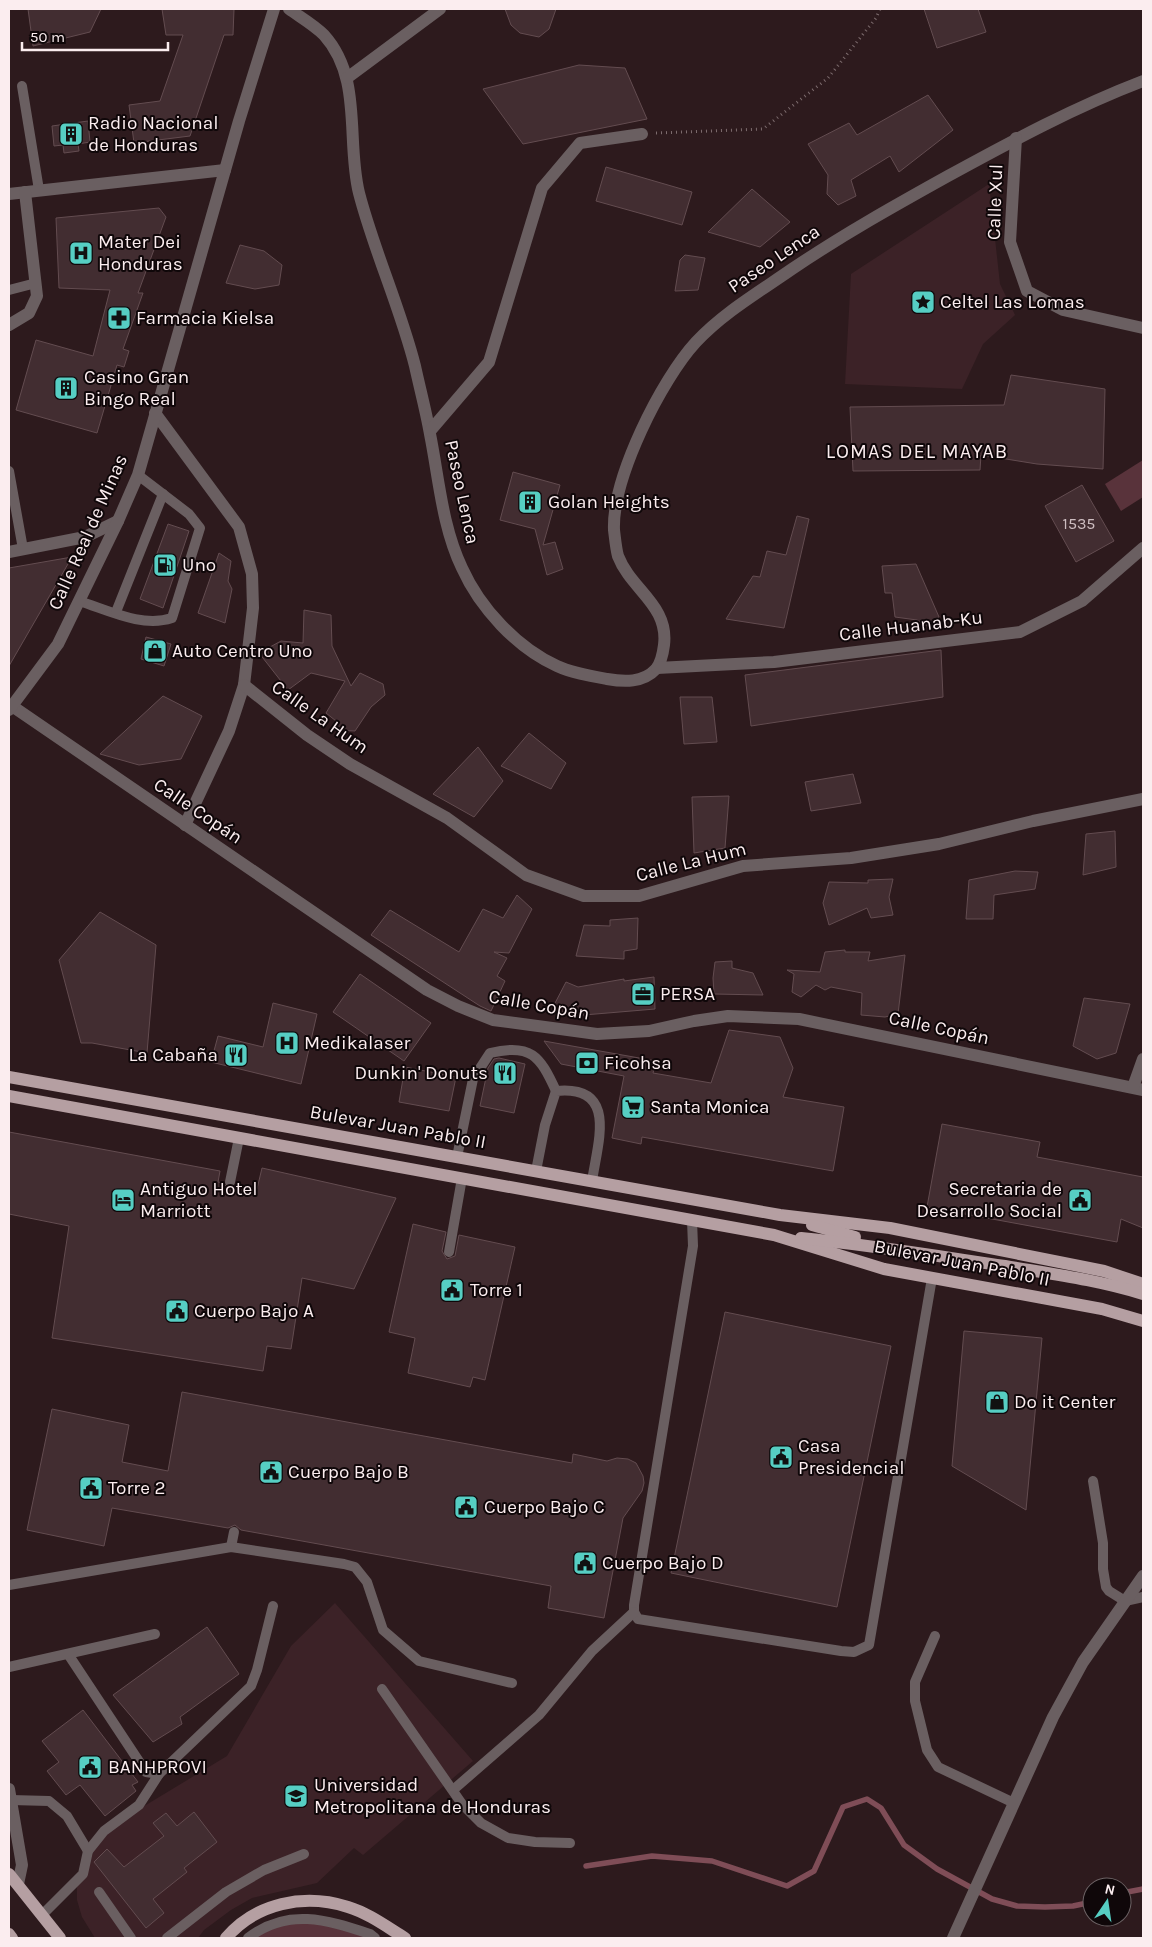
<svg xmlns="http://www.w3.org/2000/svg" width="1152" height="1947" viewBox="0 0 1152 1947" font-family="Karla,sans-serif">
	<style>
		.built { fill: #3c2227 }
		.green { fill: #59333b }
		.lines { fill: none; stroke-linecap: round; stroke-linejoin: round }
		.stream { stroke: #7f4d57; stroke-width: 5.5 }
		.building { fill: #422d31; stroke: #634c50 }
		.path { stroke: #7d6c6e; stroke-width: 3; stroke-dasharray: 1 4; stroke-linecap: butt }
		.service { stroke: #6a5f61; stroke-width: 10 }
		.minor { stroke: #6a5f61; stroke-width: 12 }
		.tertiary { stroke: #6a5f61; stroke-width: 12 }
		.primary { stroke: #b59fa2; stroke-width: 12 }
		.labels { text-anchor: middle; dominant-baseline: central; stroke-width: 4; stroke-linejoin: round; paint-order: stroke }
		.number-label { font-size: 16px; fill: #cdbdc0 }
		.poi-label { font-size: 19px; fill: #fbedef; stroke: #0f0709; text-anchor: start }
		.street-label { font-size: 19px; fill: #fbedef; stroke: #0f0709 }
		.neighbourhood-label { font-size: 20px; letter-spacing: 1px; fill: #fbedef; stroke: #0f0709 }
	</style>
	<rect width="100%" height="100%" fill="#2d1a1d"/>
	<g class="built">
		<polygon points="989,184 1000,284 1015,315 983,344 962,389 845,384 851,274"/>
		<polygon points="335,1603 473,1761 363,1855 354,1848 317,1883 252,1898 231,1910 204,1930 198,1938 95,1938 82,1917 77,1900 77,1887 103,1831 227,1756 291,1646"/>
	</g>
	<g class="green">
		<polygon points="1143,460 1143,497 1121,511 1105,484"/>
		<polygon points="326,1920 375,1938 252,1938 261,1928"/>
	</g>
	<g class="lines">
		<g class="stream">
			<polyline points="586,1866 652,1856 712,1861 787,1886 814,1871 843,1807 867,1799 881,1808 904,1845 937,1869 992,1899 1017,1906 1045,1907 1073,1906 1092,1902"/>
			<polyline points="1122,1893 1143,1889"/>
		</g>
	</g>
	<g class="building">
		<polygon points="28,9 101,9 90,32 33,46"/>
		<polygon points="162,9 234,9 233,35 224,35 190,136 134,143 129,105 160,101 183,35 166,35"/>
		<polygon points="505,9 556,9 549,29 539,37 520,33 511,25"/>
		<polygon points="924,9 978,9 986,32 937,48"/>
		<polygon points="579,65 625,68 647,119 523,144 483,89"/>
		<polygon points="928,95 953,130 899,172 890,156 851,180 856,196 838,205 827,194 828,175 808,144 849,123 857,135"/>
		<polygon points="88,121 90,142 78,144 79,151 64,153 63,145 54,146 52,126"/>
		<polygon points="606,167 692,192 682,225 596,201"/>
		<polygon points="752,189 790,222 760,247 708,232"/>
		<polygon points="159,208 166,217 138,293 143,293 123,349 129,351 124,367 117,365 97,433 16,410 36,340 93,356 110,290 59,288 56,218"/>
		<polygon points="240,245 264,251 282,265 279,285 255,289 226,283"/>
		<polygon points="685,255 705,258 698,290 675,291 680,260"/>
		<polygon points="1011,375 1105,389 1103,469 1037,464 981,455 980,470 853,471 850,407 1004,405"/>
		<polygon points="513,472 560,485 543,545 555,542 563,569 547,575 535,529 500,520"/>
		<polygon points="1082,485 1114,541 1076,562 1045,506"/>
		<polygon points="797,516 809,519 784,628 726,619 753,576 760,577 767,551 786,555"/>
		<polygon points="168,524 189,531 163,608 140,599"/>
		<polygon points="219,553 231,561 228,581 232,589 225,623 198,613"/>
		<polygon points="72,557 9,666 9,568"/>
		<polygon points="916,564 939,617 927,626 917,620 895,617 892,593 885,593 882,566"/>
		<polygon points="304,610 331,615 332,646 351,686 360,673 383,684 385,695 371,707 355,731 333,730 336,721 326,713 345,681 311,673 288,690 259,653 281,641 303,643"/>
		<polygon points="146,637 171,644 164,666 141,659"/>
		<polygon points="941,650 943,697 751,726 745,675"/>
		<polygon points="163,696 202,716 181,759 139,765 100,754"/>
		<polygon points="680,697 712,697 717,742 684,744"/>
		<polygon points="529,733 566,763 551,789 501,766"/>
		<polygon points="478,747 503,781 474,817 433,794"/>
		<polygon points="853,774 861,803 811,811 805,782"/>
		<polygon points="729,796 725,848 694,853 692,797"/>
		<polygon points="1115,831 1116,867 1083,875 1086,834"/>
		<polygon points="1015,871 1038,872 1035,889 994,895 993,919 966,919 969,880"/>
		<polygon points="893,879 889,897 893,915 871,918 867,908 829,925 823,903 829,882 868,883 868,880"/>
		<polygon points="517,895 532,909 509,953 494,952 507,958 497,976 505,981 491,1011 480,1006 371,935 390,910 459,952 483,909 503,918"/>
		<polygon points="100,912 156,945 147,1053 92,1043 81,1043 59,960"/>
		<polygon points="638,918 637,949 624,951 624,959 576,956 584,925 610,926 610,920"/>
		<polygon points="845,950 845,952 870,952 868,961 905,955 898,1014 885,1017 861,1015 862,993 831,987 825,990 816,985 801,997 792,992 794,974 787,970 820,972 825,952"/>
		<polygon points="732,961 732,968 753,973 763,995 714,994 713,978 715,962"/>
		<polygon points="360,974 431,1023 404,1061 333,1012"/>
		<polygon points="654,977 655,1009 572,1016 553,1007 566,982 578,987 624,979 624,981"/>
		<polygon points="1084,998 1130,1004 1116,1053 1097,1059 1073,1046"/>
		<polygon points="273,1003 317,1014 301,1084 211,1062 218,1036 263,1047"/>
		<polygon points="729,1030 780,1037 793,1068 783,1097 844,1107 833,1171 642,1137 641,1144 612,1138 624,1076 561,1064 544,1041 656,1061 653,1073 711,1083"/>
		<polygon points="499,1058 525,1064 514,1113 480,1106 488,1068 494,1059"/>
		<polygon points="405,1067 456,1077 449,1111 399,1102"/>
		<polygon points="942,1124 1040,1142 1037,1157 1143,1177 1143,1228 1121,1219 1117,1242 927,1207"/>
		<polygon points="9,1132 220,1171 218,1182 223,1183 229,1189 236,1185 257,1189 262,1168 396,1198 354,1289 302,1278 291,1349 267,1346 263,1371 52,1338 69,1226 9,1214"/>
		<polygon points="413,1224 446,1232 442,1251 447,1259 455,1256 459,1235 515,1247 485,1380 473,1377 470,1387 408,1373 415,1338 389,1332"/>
		<polygon points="725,1312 891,1346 837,1607 671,1573"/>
		<polygon points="964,1331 1042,1338 1026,1510 952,1466"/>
		<polygon points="182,1392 572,1463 573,1454 607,1461 617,1458 628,1459 636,1463 643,1476 644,1483 642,1491 623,1518 604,1618 548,1608 551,1586 241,1530 235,1525 228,1528 112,1508 104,1546 27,1530 52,1409 129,1425 122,1462 168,1471"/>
		<polygon points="207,1627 239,1674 180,1717 182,1724 153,1742 113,1695"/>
		<polygon points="83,1710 138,1782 132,1785 136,1791 105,1816 80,1785 66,1795 47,1771 59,1762 42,1741"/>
		<polygon points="194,1812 217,1842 184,1868 187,1872 153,1899 164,1913 146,1928 94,1862 107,1849 124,1867 164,1836 153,1823 166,1813 177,1826"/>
	</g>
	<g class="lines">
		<polyline class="path" points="656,133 763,129 828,78 876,18 880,9"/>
		<g class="service">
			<polyline points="22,86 39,190"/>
			<polyline points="9,290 36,283"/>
			<polyline points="9,471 23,549"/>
			<path d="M79,601C108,610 142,628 172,618L200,528L189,514L138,475"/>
			<polyline points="116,612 163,494"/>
			<path d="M457,1157L473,1079L490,1053C531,1043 540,1056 556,1091"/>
			<path d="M536,1171L545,1125L556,1091C618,1085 598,1141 592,1181"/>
			<polyline points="230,1182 239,1138"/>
			<polyline points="692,1220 693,1246 634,1605 634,1612 638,1619 841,1651 854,1652 869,1645 932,1278"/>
			<polyline points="449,1252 462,1178"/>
			<polyline points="1093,1481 1103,1543 1103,1569 1106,1587 1109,1591 1125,1601 1143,1597"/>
			<polyline points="231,1547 234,1532"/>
			<polyline points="9,1585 231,1547 344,1564 355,1567 367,1582 383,1630 419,1661 512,1683"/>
			<polyline points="935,1636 915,1682 915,1701 927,1750 938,1767 1014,1803"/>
			<polyline points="68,1654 146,1772 159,1774 251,1686 257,1670 273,1606"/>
			<polyline points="9,1667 155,1634"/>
			<polyline points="382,1689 462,1804 481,1823 508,1838 535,1842 570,1843"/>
			<polyline points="453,1790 539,1715 592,1651 634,1612"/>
			<polyline points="11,1800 49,1801 67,1816 88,1851"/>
			<polyline points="99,1892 131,1938"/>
			<polyline points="42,1915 83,1874 88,1851 104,1831 139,1805 159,1774"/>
			<polyline points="167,1938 226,1892 264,1870 304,1854"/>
			<path d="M248,1938C288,1907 327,1920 370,1934L375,1938"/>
		</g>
		<g class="minor">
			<path d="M289,9C300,17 314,25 324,35C363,78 346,141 359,193C374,251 400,307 415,366C420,389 426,411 430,434C439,479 442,526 462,568C480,608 517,648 557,666C572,673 590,676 607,679C624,682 643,683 656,669C661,663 663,653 664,645C669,605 631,590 618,556C616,549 615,538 614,530C612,478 661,380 696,342C723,313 759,292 792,269C844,234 894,206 948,176C1012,141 1075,107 1143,81"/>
			<polyline points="347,78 440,9"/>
			<polyline points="1016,138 1010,242 1027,291 1063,310 1143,328"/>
			<polyline points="9,194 225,170"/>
			<polyline points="9,325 29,313 37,296 25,192"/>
			<polyline points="155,413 239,527 252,574 253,608 244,685 229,731 185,825"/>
			<polyline points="430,431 489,362 542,188 580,143 642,134"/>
			<polyline points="9,552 85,537 118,521"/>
			<polyline points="657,668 774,662 1020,632 1082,601 1143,548"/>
			<polyline points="244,685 307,735 350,764 447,818 526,875 584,896 639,896 743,866 851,858 939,844 1033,821 1143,799"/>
			<polyline points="12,706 427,990 458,1006 493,1020 597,1034 649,1031 694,1021 728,1016 799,1019 1143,1090"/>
			<polyline points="1133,1087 1143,1059"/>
		</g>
		<g class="tertiary">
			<polyline points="9,710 58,644 118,521 138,475 239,121 274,9"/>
			<polyline points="9,1789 22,1865 18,1884"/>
			<polyline points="953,1938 1053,1717 1083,1662 1143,1576"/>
		</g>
		<g class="primary">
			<polyline points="9,1077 780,1215 890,1228 1104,1271 1143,1284"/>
			<polyline points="9,1096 774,1235 884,1269 1102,1309 1143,1321"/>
			<polyline points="812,1225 855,1237"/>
			<path d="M801,1238C870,1245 937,1256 1005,1266C1052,1274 1098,1280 1143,1294"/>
			<polyline points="9,1874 60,1938"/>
			<polyline points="9,1934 12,1938"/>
			<path d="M226,1938C256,1903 304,1893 348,1907C368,1913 387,1927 405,1938"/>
		</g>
	</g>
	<defs>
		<g id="building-square" transform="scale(1.25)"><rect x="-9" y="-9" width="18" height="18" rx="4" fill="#56cec3" stroke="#0f0709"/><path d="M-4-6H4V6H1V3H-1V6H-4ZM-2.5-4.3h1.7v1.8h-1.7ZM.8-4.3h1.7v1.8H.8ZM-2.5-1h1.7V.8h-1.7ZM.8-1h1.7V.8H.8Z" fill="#111"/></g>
		<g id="hospital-square" transform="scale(1.25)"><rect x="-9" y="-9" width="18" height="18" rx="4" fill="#56cec3" stroke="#0f0709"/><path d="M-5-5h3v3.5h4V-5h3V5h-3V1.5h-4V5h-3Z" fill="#111"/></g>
		<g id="sight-square" transform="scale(1.25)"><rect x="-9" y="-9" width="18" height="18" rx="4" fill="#56cec3" stroke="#0f0709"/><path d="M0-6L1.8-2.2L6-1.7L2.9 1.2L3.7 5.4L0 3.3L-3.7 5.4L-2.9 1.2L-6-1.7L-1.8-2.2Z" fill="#111"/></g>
		<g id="pharmacy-square" transform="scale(1.25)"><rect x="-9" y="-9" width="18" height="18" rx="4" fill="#56cec3" stroke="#0f0709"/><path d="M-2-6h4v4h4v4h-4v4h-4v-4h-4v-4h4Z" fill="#111"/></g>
		<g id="fuel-square" transform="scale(1.25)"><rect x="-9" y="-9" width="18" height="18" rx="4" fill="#56cec3" stroke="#0f0709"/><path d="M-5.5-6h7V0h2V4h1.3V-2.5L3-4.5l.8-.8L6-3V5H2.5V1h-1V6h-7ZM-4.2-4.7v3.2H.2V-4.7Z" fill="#111"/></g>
		<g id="shop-square" transform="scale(1.25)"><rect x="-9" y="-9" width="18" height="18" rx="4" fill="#56cec3" stroke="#0f0709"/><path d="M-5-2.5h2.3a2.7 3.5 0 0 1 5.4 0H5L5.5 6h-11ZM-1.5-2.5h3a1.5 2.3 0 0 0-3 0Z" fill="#111"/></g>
		<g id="office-square" transform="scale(1.25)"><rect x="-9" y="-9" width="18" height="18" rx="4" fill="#56cec3" stroke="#0f0709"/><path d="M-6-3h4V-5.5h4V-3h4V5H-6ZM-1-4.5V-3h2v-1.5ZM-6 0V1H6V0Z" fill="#111"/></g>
		<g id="restaurant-square" transform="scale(1.25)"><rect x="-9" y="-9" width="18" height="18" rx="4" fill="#56cec3" stroke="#0f0709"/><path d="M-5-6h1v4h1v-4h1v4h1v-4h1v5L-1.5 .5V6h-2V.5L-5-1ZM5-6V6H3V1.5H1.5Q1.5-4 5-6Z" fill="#111"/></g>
		<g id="bank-square" transform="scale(1.25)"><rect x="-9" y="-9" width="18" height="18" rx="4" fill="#56cec3" stroke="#0f0709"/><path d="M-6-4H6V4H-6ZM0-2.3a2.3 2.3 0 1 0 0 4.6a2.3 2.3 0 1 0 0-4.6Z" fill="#111"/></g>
		<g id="supermarket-square" transform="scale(1.25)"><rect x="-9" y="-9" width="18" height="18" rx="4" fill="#56cec3" stroke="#0f0709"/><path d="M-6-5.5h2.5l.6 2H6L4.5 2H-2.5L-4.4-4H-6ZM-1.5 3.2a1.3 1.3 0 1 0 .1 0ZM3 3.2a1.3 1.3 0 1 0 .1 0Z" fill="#111"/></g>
		<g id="hotel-square" transform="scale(1.25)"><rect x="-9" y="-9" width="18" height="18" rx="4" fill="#56cec3" stroke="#0f0709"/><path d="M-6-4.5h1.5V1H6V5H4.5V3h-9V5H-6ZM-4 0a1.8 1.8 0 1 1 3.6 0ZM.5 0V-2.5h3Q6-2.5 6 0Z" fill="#111"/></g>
		<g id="civic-square" transform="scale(1.25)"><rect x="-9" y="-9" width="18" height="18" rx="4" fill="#56cec3" stroke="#0f0709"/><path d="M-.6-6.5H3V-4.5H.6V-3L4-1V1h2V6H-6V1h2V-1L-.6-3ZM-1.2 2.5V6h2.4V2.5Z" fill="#111"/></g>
		<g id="university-square" transform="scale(1.25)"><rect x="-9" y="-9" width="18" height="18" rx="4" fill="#56cec3" stroke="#0f0709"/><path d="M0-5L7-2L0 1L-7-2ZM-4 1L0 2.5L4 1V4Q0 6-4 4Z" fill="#111"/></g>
	</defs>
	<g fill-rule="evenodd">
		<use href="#building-square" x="71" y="134"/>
		<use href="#hospital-square" x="81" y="253"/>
		<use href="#sight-square" x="923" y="302"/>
		<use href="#pharmacy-square" x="119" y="318"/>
		<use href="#building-square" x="66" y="388"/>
		<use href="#building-square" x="530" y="502"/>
		<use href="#fuel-square" x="165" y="565"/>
		<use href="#shop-square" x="155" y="651"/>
		<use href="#office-square" x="643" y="994"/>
		<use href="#hospital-square" x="287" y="1043"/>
		<use href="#restaurant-square" x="236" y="1055"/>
		<use href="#bank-square" x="587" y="1063"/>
		<use href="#restaurant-square" x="505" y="1073"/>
		<use href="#supermarket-square" x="633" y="1107"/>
		<use href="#hotel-square" x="123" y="1200"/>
		<use href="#civic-square" x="1080" y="1200"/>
		<use href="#civic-square" x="452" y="1290"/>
		<use href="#civic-square" x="177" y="1311"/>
		<use href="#shop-square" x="997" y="1402"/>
		<use href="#civic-square" x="781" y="1457"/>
		<use href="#civic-square" x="271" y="1472"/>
		<use href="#civic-square" x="91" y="1488"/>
		<use href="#civic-square" x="466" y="1507"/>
		<use href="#civic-square" x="585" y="1563"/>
		<use href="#civic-square" x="90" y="1767"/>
		<use href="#university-square" x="296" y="1796"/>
	</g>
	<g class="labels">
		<g class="number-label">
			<text x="1079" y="523">1535</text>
		</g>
		<g class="poi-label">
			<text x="88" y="123">Radio Nacional<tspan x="88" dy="22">de Honduras</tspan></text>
			<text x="98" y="242">Mater Dei<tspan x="98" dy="22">Honduras</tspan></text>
			<text x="940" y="302">Celtel Las Lomas</text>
			<text x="136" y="318">Farmacia Kielsa</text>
			<text x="84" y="377">Casino Gran<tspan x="84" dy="22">Bingo Real</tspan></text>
			<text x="548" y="502">Golan Heights</text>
			<text x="182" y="565">Uno</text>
			<text x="172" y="651">Auto Centro Uno</text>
			<text x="660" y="994">PERSA</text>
			<text x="304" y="1043">Medikalaser</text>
			<text x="218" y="1055" text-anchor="end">La Cabaña</text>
			<text x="604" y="1063">Ficohsa</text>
			<text x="488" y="1073" text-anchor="end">Dunkin' Donuts</text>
			<text x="650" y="1107">Santa Monica</text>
			<text x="140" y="1189">Antiguo Hotel<tspan x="140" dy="22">Marriott</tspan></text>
			<text x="1062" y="1189" text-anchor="end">Secretaria de<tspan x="1062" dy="22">Desarrollo Social</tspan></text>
			<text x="470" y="1290">Torre 1</text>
			<text x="194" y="1311">Cuerpo Bajo A</text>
			<text x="1014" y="1402">Do it Center</text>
			<text x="798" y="1446">Casa<tspan x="798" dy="22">Presidencial</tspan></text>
			<text x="288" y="1472">Cuerpo Bajo B</text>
			<text x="108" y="1488">Torre 2</text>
			<text x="484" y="1507">Cuerpo Bajo C</text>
			<text x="602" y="1563">Cuerpo Bajo D</text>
			<text x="108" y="1767">BANHPROVI</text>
			<text x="314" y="1785">Universidad<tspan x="314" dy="22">Metropolitana de Honduras</tspan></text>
		</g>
		<g class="street-label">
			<text transform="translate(995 202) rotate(-88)">Calle Xul</text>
			<text transform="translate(774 259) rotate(-34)">Paseo Lenca</text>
			<text transform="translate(462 492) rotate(78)">Paseo Lenca</text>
			<text transform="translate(88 532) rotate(-66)">Calle Real de Minas</text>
			<text transform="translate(911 626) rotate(-7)">Calle Huanab-Ku</text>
			<text transform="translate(320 717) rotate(35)">Calle La Hum</text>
			<text transform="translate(198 811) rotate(34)">Calle Copán</text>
			<text transform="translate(691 862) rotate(-14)">Calle La Hum</text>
			<text transform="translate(539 1005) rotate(10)">Calle Copán</text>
			<text transform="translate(939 1028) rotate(12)">Calle Copán</text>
			<text transform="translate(398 1127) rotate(10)">Bulevar Juan Pablo II</text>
			<text transform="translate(962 1263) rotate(11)">Bulevar Juan Pablo II</text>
		</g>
		<g class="neighbourhood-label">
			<text x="917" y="451">LOMAS DEL MAYAB</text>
		</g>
	</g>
	<rect width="1152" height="1947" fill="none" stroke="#fbedef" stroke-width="20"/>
	<g transform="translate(1107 1902) rotate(13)"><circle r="24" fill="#0f0709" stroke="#6d6365"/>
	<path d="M0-4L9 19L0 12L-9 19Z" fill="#56cec3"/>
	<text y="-8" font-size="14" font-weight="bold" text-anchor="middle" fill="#fbedef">N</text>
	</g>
	<path d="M22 42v8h146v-8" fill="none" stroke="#fbedef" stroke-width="2.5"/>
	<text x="30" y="42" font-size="15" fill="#fbedef" stroke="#0f0709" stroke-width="4" paint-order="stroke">50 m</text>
</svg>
